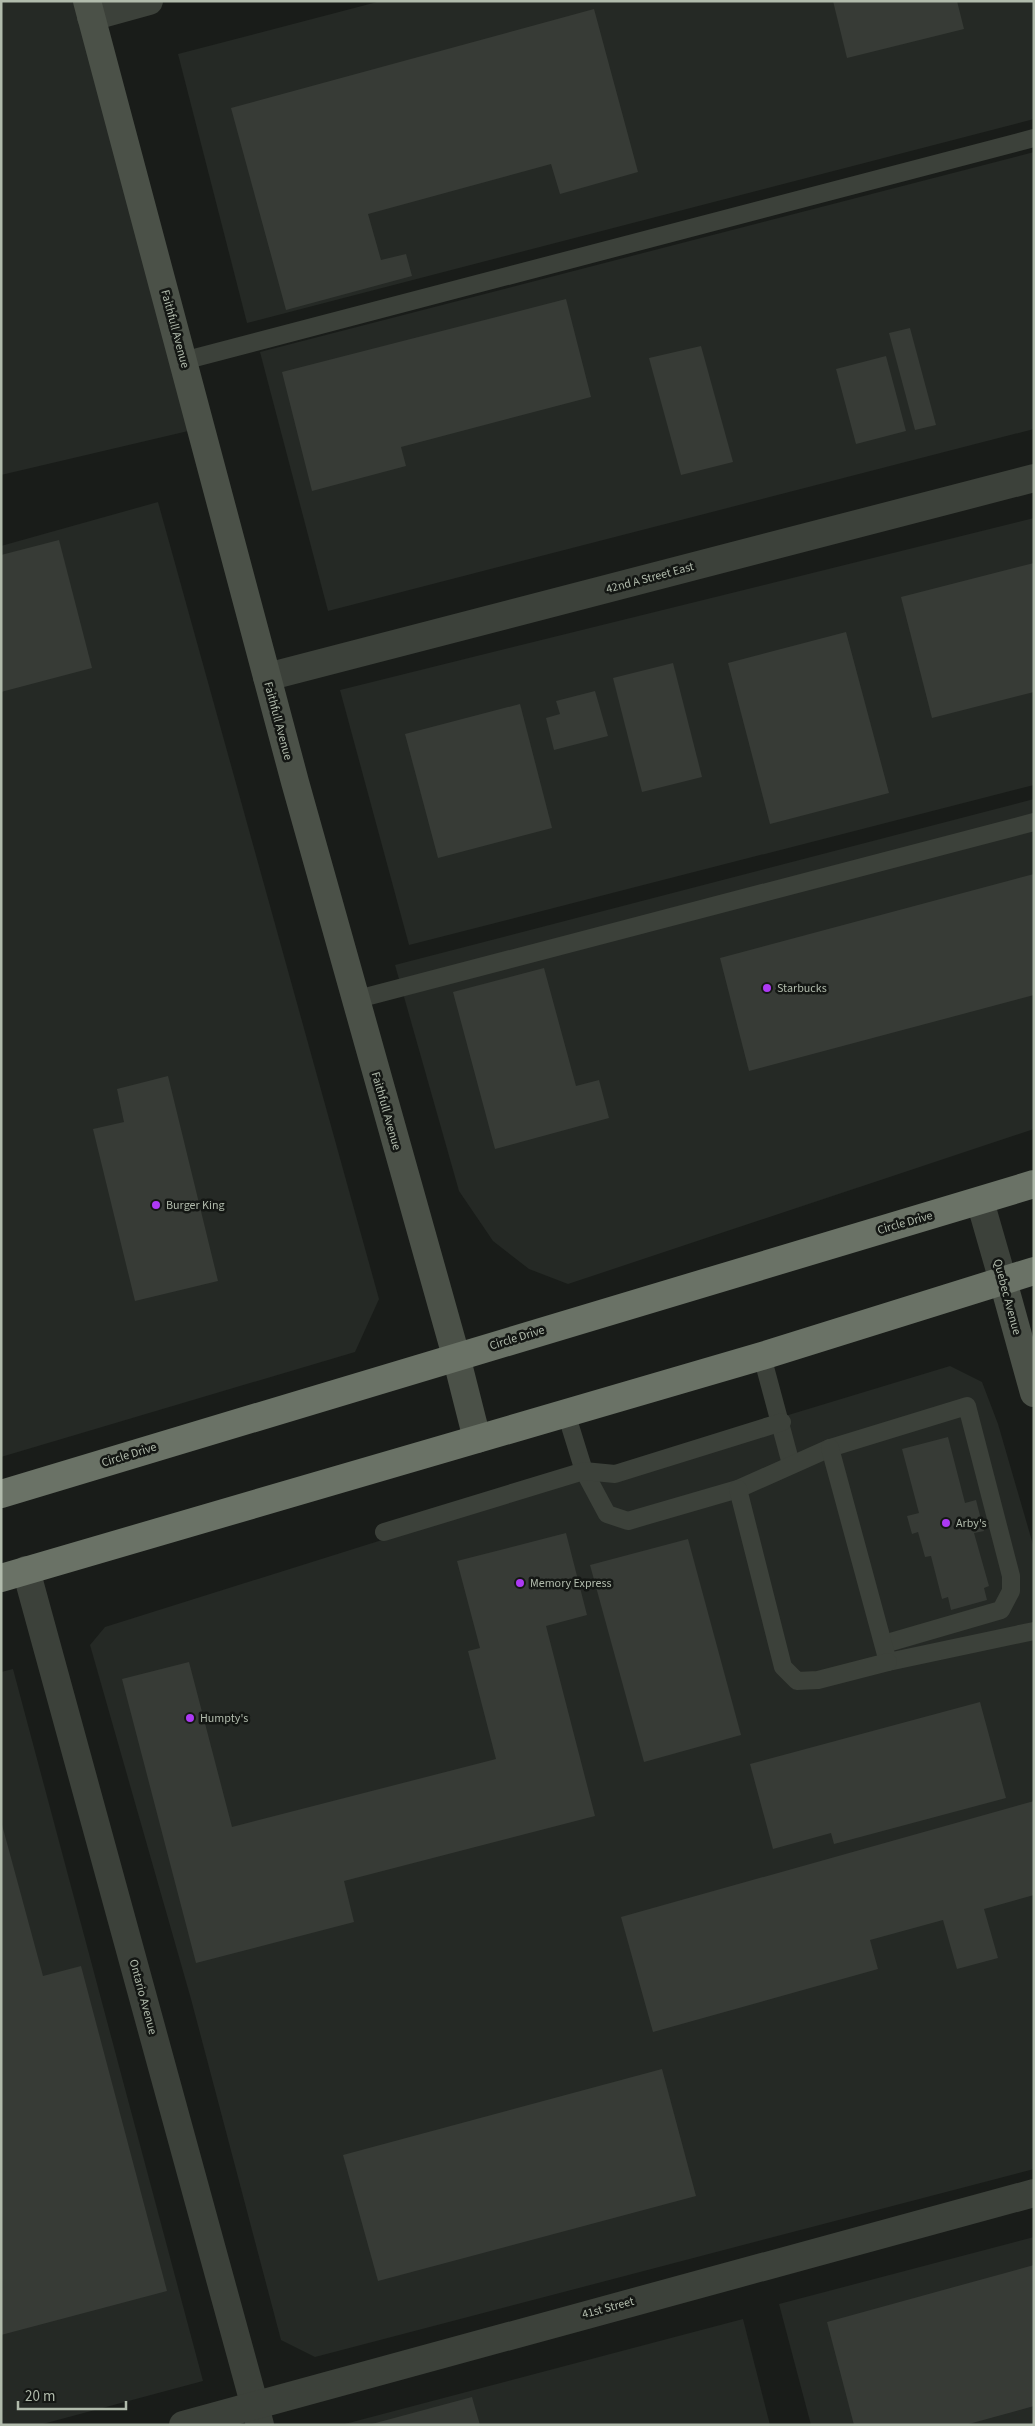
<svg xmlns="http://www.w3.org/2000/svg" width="1035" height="2426" viewBox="0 0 1035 2426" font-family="'Source Sans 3',sans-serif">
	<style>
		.built { fill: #252925 }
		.building { fill: #373b36 }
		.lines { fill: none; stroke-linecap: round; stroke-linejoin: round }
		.lane { stroke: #3c413a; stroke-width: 18 }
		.street { stroke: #3c413a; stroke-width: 28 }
		.secondary { stroke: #4b5148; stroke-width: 28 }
		.highway { stroke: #6a7266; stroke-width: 28 }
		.poi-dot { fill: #ad39f4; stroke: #141714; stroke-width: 2 }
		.labels { text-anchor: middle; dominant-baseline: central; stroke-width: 5; stroke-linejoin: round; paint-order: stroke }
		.street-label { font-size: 12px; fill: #b1bbac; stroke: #141714 }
		.poi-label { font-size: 12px; fill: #b1bbac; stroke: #141714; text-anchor: start }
	</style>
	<rect width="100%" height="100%" fill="#191c19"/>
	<g class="built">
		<polygon points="1,1 149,1 91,17 201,428 1,475"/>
		<polygon points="381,1 1034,1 1034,119 247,323 178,54"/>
		<polygon points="1034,152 1034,429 328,611 260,352"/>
		<polygon points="158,502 379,1299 355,1352 1,1457 1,546"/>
		<polygon points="1034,518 1034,785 409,945 340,690"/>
		<polygon points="1034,799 1034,1129 568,1284 529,1269 493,1241 459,1191 395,965"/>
		<polygon points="950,1366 982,1382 998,1424 1034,1548 1034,2169 315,2357 281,2340 191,1999 90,1645 105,1627 557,1485"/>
		<polygon points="13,1669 203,2381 39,2425 1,2425 1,1672"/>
		<polygon points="1034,2237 1034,2425 811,2425 779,2304"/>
		<polygon points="743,2319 770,2425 341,2425"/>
	</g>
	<g class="building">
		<polygon points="833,1 957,1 964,29 847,58"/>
		<polygon points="594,9 638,172 560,194 551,164 368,214 381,260 406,254 412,276 286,310 231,108"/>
		<polygon points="566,299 591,397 401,447 406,466 312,491 282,372"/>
		<polygon points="910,328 936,425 915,430 889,333"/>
		<polygon points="701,346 733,462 681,475 649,358"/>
		<polygon points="886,356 906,431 856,444 836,369"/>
		<polygon points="59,540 92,668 1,692 1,555"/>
		<polygon points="1034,563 1034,692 932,718 901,597"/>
		<polygon points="846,632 889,793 770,824 728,663"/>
		<polygon points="673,663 702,777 642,792 613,678"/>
		<polygon points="595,691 608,736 554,750 546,718 560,714 556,701"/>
		<polygon points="520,704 552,828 438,858 405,734"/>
		<polygon points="1034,874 1034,995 749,1071 720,958"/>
		<polygon points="544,968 576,1086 599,1080 609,1118 495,1149 453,992"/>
		<polygon points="168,1076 218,1281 135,1301 93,1129 124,1122 117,1089"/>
		<polygon points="948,1437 965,1503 976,1500 984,1531 974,1533 989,1586 984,1588 987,1600 951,1610 948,1597 942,1599 931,1556 925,1557 918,1532 912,1534 907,1516 919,1513 902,1449"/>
		<polygon points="566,1533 587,1615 546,1626 595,1816 344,1881 354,1922 196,1963 122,1679 189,1662 232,1827 496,1759 468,1651 480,1648 457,1561"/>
		<polygon points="688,1539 741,1735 644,1762 590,1565"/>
		<polygon points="980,1702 1006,1798 834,1844 831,1833 773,1849 750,1764"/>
		<polygon points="1034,1801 1034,1895 984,1909 998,1958 957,1969 943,1920 870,1940 878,1969 653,2032 621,1917"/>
		<polygon points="1,1821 43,1976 81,1966 167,2291 1,2335"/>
		<polygon points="662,2069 696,2196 378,2281 343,2155"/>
		<polygon points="1034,2265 1034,2406 965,2425 854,2425 827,2322"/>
		<polygon points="472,2397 480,2425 372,2425 372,2424"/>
	</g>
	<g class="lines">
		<g class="lane">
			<polyline points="183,361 1034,138"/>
			<polyline points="354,1000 1034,822"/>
			<polyline points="762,1356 791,1464"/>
			<polyline points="566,1413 584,1471 607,1514 628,1521 738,1489 830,1448 967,1406 1011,1576 1011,1591 1001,1610 884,1644"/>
			<polyline points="830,1448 888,1662 1034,1631"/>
			<polyline points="738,1489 783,1667 797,1681 818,1680 888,1662"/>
			<polyline points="384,1532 584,1471 615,1474 782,1422"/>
		</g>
		<g class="street">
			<polyline points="91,17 149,1"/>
			<polyline points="267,677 1034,478"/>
			<polyline points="980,1201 1003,1281"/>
			<polyline points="26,1570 260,2425"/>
			<polyline points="183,2425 1034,2193"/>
		</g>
		<g class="secondary">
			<polyline points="87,1 295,782 456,1356 477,1439"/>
			<polyline points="1003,1281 1034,1393"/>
		</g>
		<g class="highway">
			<polyline points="1,1494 1034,1184"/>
			<polyline points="1,1578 762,1356 1034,1271"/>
		</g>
	</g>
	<g class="poi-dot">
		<circle cx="767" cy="988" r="5"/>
		<circle cx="156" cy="1205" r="5"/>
		<circle cx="946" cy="1523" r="5"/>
		<circle cx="520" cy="1583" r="5"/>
		<circle cx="190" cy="1718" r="5"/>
	</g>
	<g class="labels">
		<g class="street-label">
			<text transform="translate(175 329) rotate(75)">Faithfull Avenue</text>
			<text transform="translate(650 578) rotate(-15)">42nd A Street East</text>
			<text transform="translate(278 721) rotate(75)">Faithfull Avenue</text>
			<text transform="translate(386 1111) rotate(74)">Faithfull Avenue</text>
			<text transform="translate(905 1223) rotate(-16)">Circle Drive</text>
			<text transform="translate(1007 1297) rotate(75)">Quebec Avenue</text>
			<text transform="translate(517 1338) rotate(-17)">Circle Drive</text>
			<text transform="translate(129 1455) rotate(-17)">Circle Drive</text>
			<text transform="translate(143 1997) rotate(75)">Ontario Avenue</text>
			<text transform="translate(608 2308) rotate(-15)">41st Street</text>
		</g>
		<g class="poi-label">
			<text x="777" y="988">Starbucks</text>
			<text x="166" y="1205">Burger King</text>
			<text x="956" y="1523">Arby's</text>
			<text x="530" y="1583">Memory Express</text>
			<text x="200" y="1718">Humpty's</text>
		</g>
	</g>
	<rect width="1035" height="2426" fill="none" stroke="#b1bbac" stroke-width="5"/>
	<path d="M18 2401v8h108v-8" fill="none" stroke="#b1bbac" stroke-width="2.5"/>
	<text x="25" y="2401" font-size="15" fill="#b1bbac" stroke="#141714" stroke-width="4" paint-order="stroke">20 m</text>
</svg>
